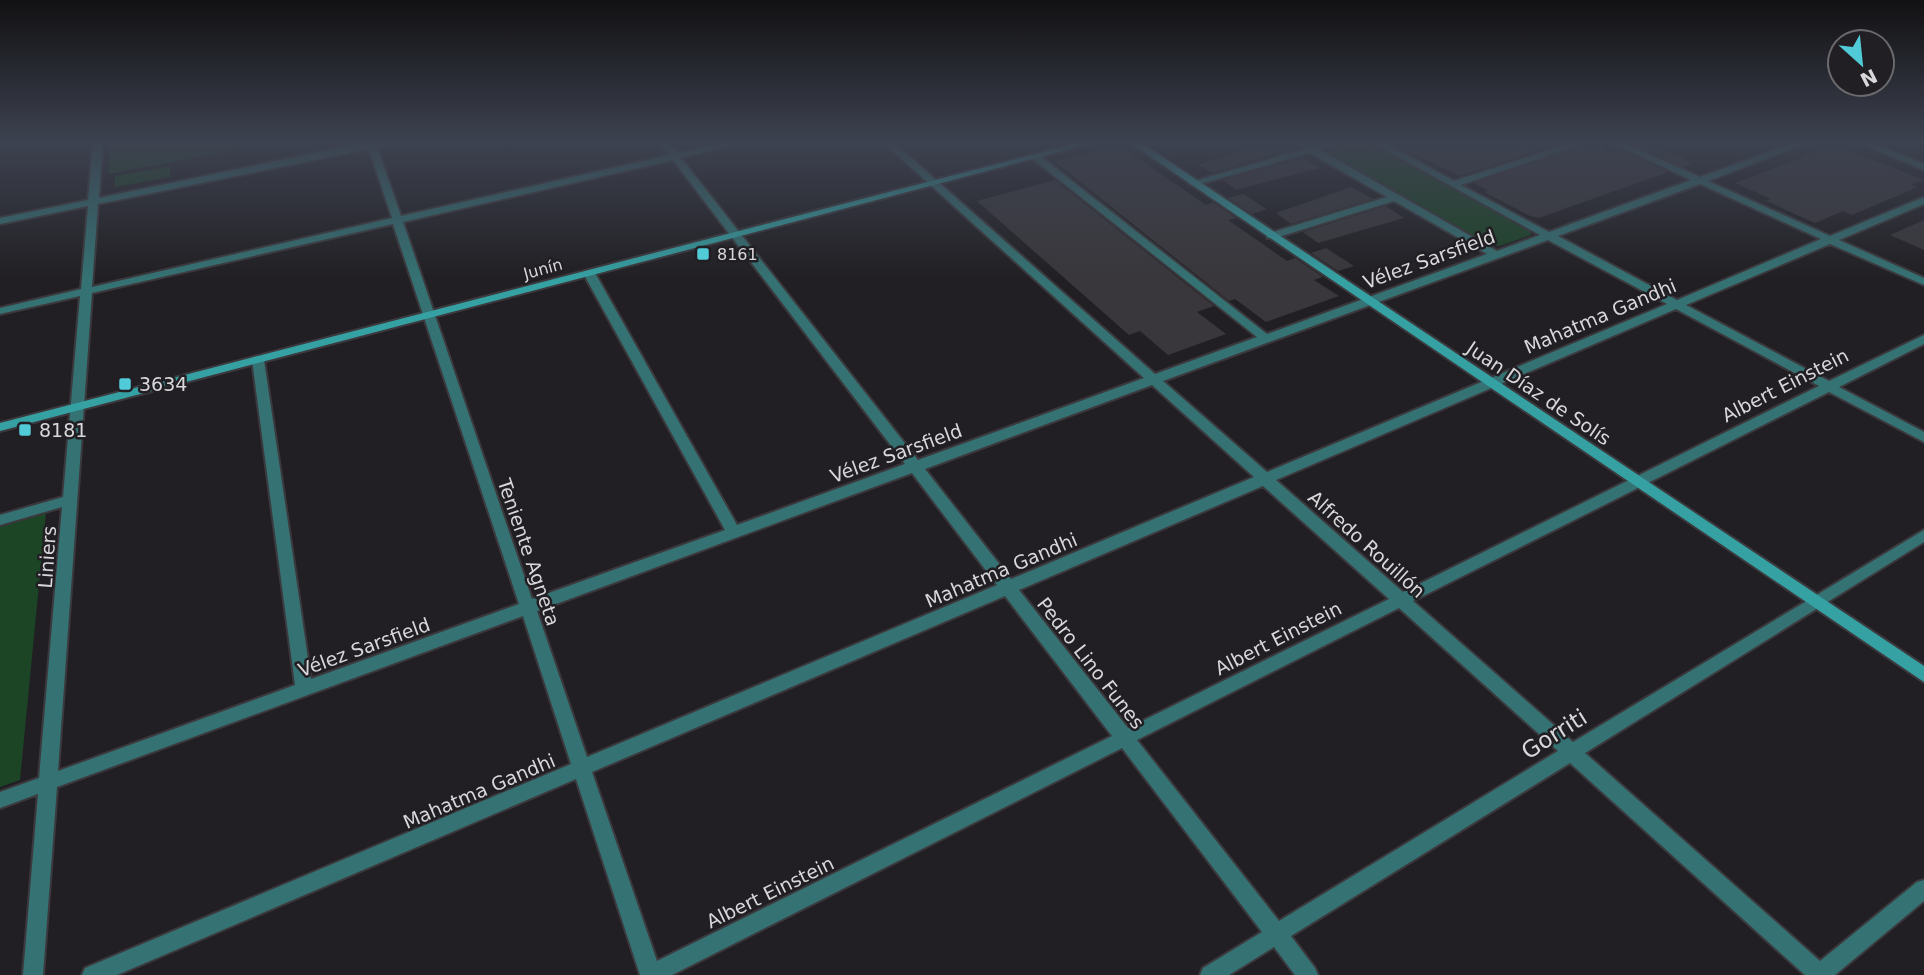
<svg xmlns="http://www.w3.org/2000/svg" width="1924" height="975" viewBox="0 0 1924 975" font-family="'DejaVu Sans',sans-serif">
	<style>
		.green { fill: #1c4526 }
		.building { fill: #39373b }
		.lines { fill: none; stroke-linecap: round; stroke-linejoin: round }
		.street-casing { stroke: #3b393d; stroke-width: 4 }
		.secondary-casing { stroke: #3b393d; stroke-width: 4 }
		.street { fill: #357273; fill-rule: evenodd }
		.secondary { fill: #35a1a3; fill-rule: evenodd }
		.poi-dot { fill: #52cbd8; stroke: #211f23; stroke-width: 2.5 }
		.labels { text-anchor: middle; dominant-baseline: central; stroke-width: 5; stroke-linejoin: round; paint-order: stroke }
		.far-poi-label { font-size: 16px; fill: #d8d7da; stroke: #211f23; text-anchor: start }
		.far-street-label { font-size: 16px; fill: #d8d7da; stroke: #211f23 }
		.street-label { font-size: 19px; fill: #d8d7da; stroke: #211f23 }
		.poi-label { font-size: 19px; fill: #d8d7da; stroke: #211f23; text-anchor: start }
		.near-street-label { font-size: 23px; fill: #d8d7da; stroke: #211f23 }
	</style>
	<rect width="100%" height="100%" fill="#211f23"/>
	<g class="green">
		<polygon points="109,142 278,142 109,174"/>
		<polygon points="1351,142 1370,143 1530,230 1531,235 1499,246 1483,241 1330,154 1332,148"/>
		<polygon points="170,166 170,177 115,187 115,176"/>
		<polygon points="46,513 20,780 0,787 0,527"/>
	</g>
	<g class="building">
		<polygon points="1397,142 1564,142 1460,176 1403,149 1407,148"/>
		<polygon points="1590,142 1605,142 1607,153 1618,149 1668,172 1539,218 1530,216 1484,192 1488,191 1474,183"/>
		<polygon points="1645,142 1693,163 1683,167 1632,144"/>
		<polygon points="1279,144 1290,150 1212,173 1198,165 1260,145 1267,149"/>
		<polygon points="1119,145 1206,205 1213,202 1236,218 1228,220 1287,261 1295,258 1323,277 1314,280 1339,296 1266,322 1235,299 1229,301 1055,162"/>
		<polygon points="1835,145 1924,180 1911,185 1918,187 1852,215 1843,211 1815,223 1766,201 1771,199 1735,183"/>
		<polygon points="1303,158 1319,168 1236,190 1223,180"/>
		<polygon points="1055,180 1214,306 1197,312 1226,334 1168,355 1140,331 1129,335 977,201"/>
		<polygon points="1351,187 1373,199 1291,224 1276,213"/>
		<polygon points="1243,194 1267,209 1252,214 1228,198"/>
		<polygon points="1386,206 1404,218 1318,243 1303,232"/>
		<polygon points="1924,220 1924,250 1890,235"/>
		<polygon points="1326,248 1354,266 1338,271 1311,253"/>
	</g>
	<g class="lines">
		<g class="street-casing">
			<g id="street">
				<path d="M93,142H103L99,198L367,142H393L377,147L401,216L669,155L660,142H669L678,153L726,142H744L681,158L918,460L1144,378L883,142H893L1155,374L1257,337L1033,159V155H1039L1267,334L1487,254L1394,201L1275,238H1267V234L1387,197L1310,153L1193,186L1188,183L1304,149L1294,142H1305L1313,147L1328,142H1343L1320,150L1497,251L1540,235L1371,142H1383L1454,181L1574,142H1588L1461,185L1549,232L1691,180L1610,142H1622L1700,177L1796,142H1810L1708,181L1830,236L1924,197V204L1839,240L1924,278V285L1830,244L1686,305L1829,381L1924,335V344L1839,387L1924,432V442L1829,392L1413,601L1573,742L1924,530V542L1585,753L1820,961L1917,882L1924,880V901L1835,975H1805L1570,763L1291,936L1315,968L1318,975H1295L1274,947L1229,975H1200L1203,968L1262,932L1122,748L672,975H640L576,779L117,975H82L85,968L571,764L523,616L57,787L43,975H23L38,794L0,808V792L39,778L62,507L0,525V515L63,497L80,296L0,314V308L81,289L88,206L0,224V218L88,200ZM369,149L392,218L92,287L98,204ZM673,160L905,464L737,525L595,273L593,271H585L583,273L725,530L532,599L403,222ZM1700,184L1821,239L1677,300L1558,236ZM393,224L519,604L311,679L264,360L258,356L254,357L252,360L295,685L58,771L92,293ZM1548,240L1667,304L1267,472L1163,381ZM1676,309L1819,386L1403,592L1276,480ZM1152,385L1254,477L1011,579L925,469ZM912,473L997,585L587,757L537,611ZM1263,486L1389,599L1128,728L1019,590ZM1005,596L1112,736L657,961L592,772ZM1399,608L1558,751L1279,921L1137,740Z"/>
				<polygon points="1857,142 1870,142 1924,164 1924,170"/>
			</g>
		</g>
		<g class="secondary-casing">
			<g id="secondary">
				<polygon points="1081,142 1097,142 0,431 0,423"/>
				<polygon points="1129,142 1140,142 1924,666 1924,682"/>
			</g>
		</g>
		<use href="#street" class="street"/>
		<use href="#secondary" class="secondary"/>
	</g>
	<linearGradient id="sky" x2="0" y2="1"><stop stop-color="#121113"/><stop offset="0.51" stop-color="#3d4250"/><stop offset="1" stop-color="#3d4250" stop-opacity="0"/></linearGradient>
	<rect width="1924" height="279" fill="url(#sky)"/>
	<g class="poi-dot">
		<rect x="696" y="247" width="14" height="14" rx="3.5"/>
		<rect x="118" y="377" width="14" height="14" rx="3.5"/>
		<rect x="18" y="423" width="14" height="14" rx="3.5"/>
	</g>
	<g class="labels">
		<g class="far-poi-label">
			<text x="717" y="254">8161</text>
		</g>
		<g class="far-street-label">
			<text transform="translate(543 269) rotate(-15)">Junín</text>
		</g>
		<g class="street-label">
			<text transform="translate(1429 259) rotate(-20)">Vélez Sarsfield</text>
			<text transform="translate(1600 316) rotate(-23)">Mahatma Gandhi</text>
			<text transform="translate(1785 385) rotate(-27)">Albert Einstein</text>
			<text transform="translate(1539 393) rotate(34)">Juan Díaz de Solís</text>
			<text transform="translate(896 453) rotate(-20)">Vélez Sarsfield</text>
			<text transform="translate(1367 544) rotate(42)">Alfredo Rouillón</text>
			<text transform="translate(529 552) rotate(71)">Teniente Agneta</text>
			<text transform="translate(47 557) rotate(-86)">Liniers</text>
			<text transform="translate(1001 570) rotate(-23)">Mahatma Gandhi</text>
			<text transform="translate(1278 638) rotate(-27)">Albert Einstein</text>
			<text transform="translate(364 647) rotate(-20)">Vélez Sarsfield</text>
			<text transform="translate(1091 663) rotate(52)">Pedro Lino Funes</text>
			<text transform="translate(479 791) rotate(-23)">Mahatma Gandhi</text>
			<text transform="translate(770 892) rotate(-26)">Albert Einstein</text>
		</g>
		<g class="poi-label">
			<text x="139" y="384">3634</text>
			<text x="39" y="430">8181</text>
		</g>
		<g class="near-street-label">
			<text transform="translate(1554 734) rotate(-32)">Gorriti</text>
		</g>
	</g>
	<g transform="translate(1861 63) rotate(153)"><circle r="33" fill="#211f23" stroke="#6a696c" stroke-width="2"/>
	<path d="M0-5L12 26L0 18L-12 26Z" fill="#52cbd8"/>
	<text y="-10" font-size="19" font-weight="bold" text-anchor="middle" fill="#d8d7da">N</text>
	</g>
</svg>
